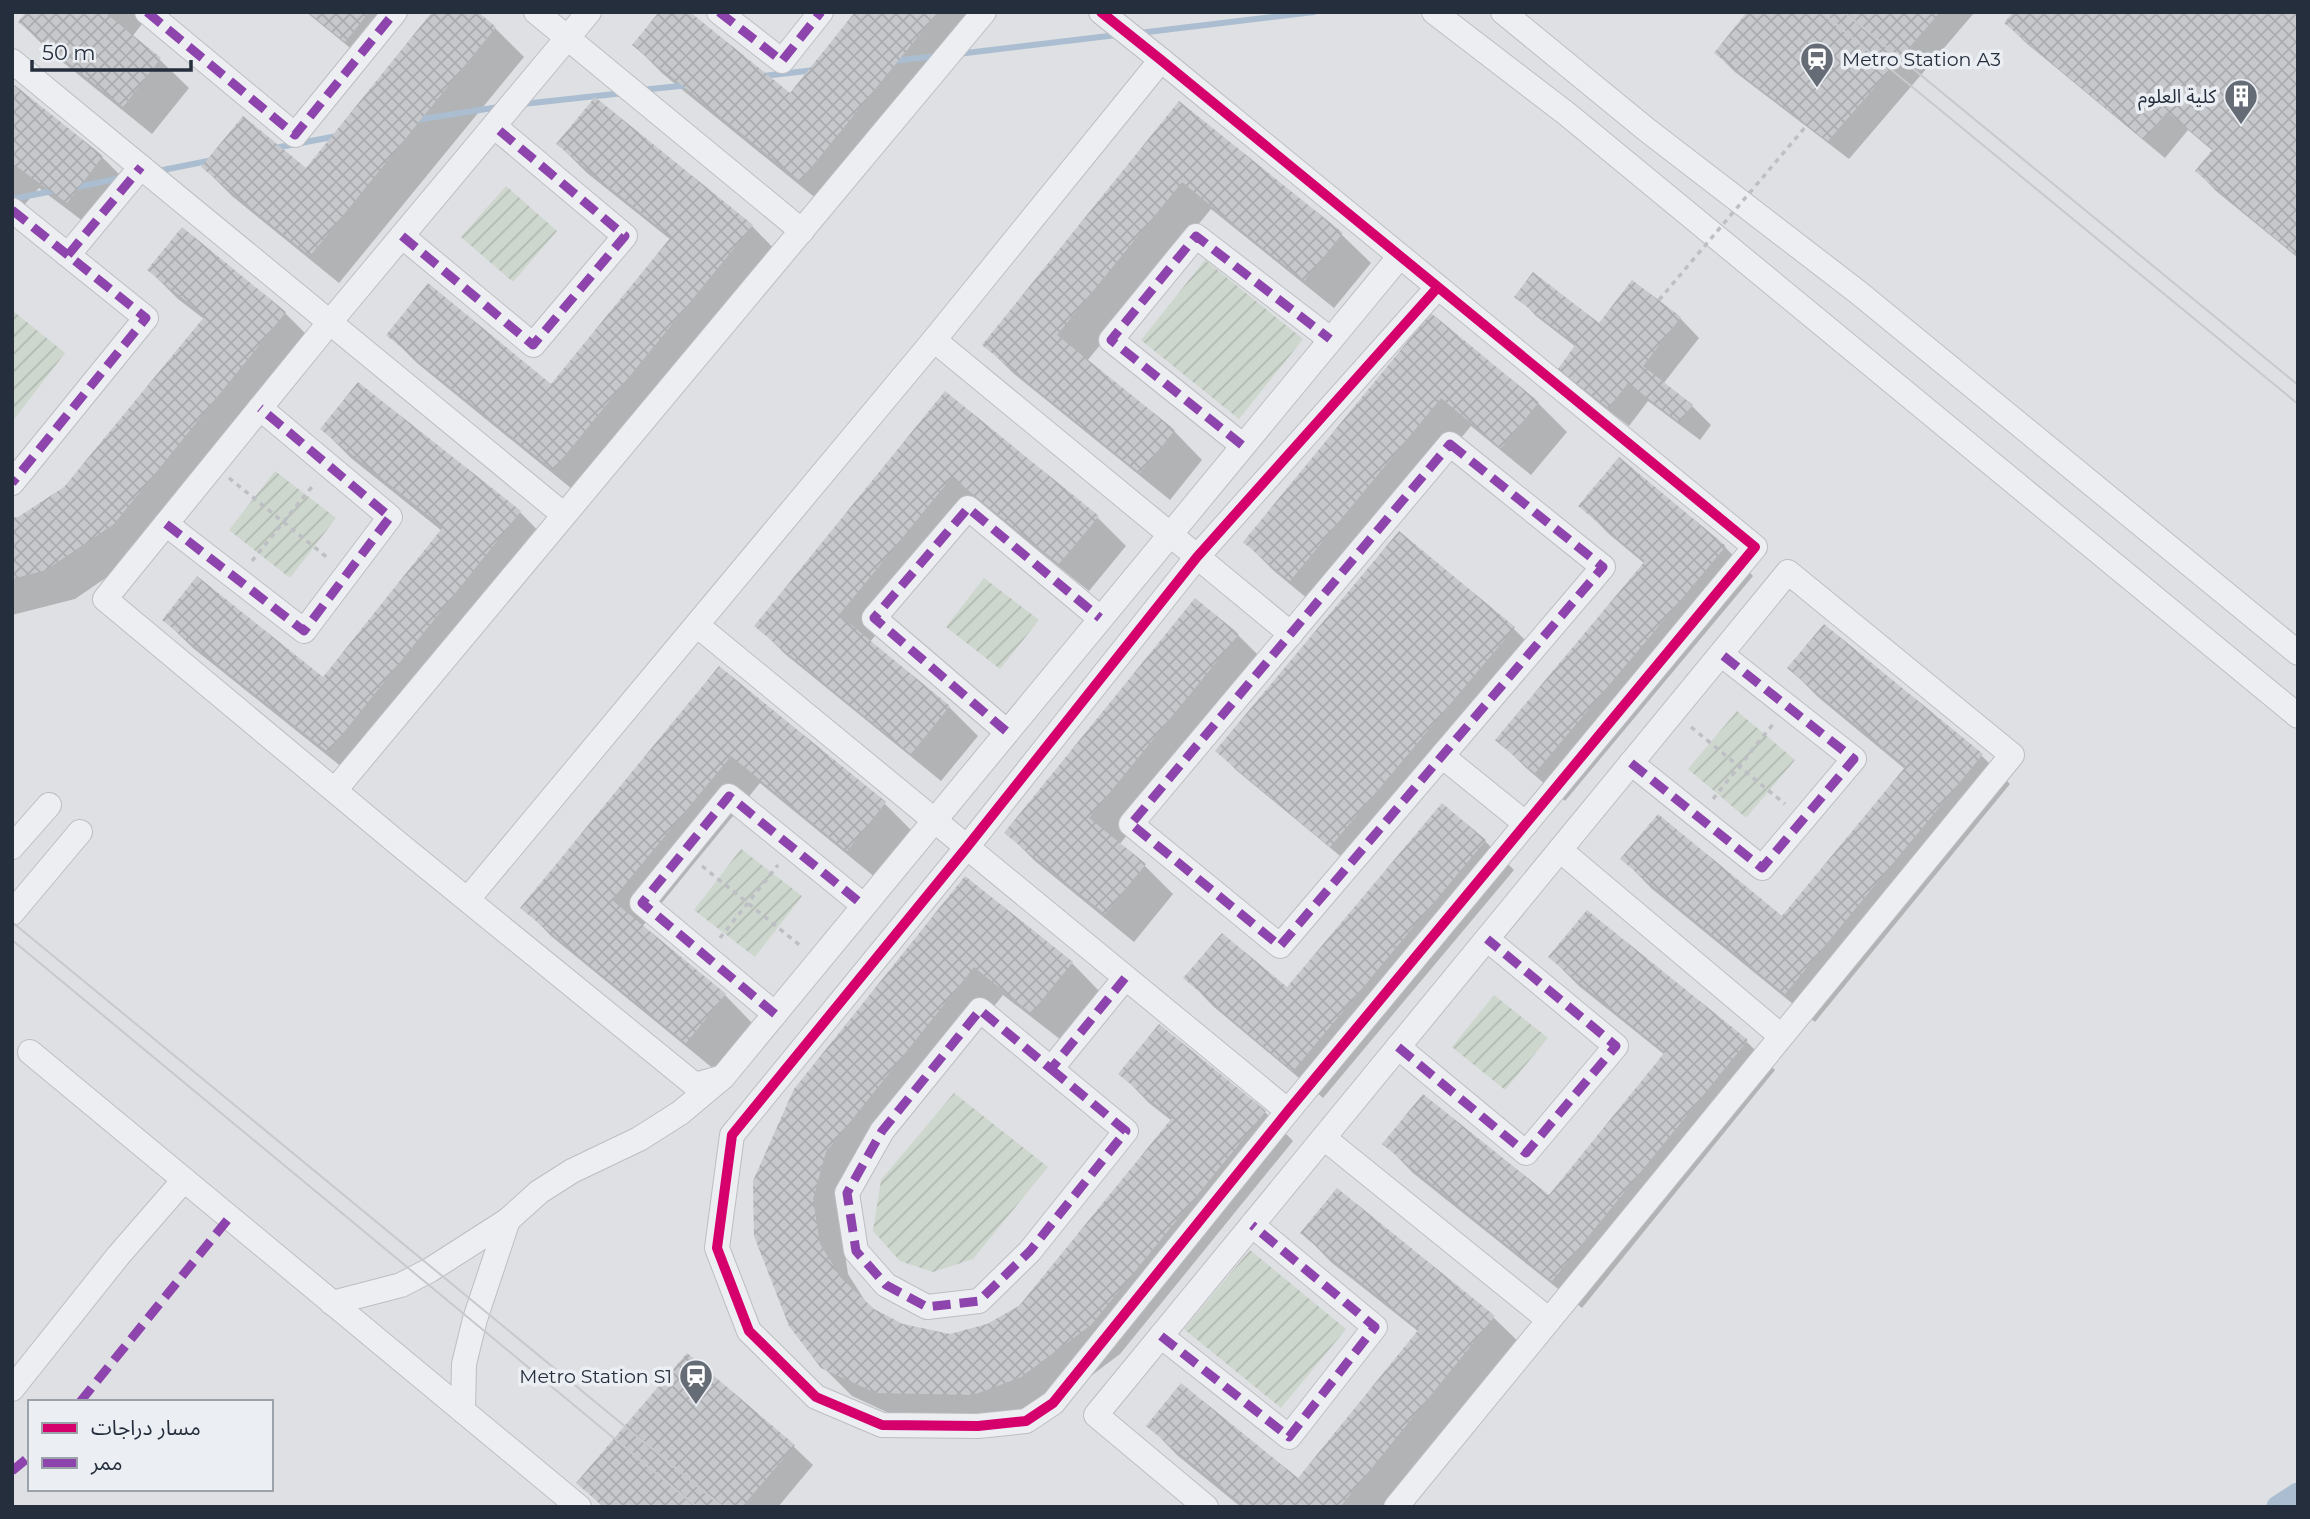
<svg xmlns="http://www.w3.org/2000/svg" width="2310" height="1519" viewBox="0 0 2310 1519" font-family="Montserrat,'Noto Sans Arabic',sans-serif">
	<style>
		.garden { fill: url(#garden-furrows) }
		.shadow { fill: #0003 }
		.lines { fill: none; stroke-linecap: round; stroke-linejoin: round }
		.stream { stroke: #abbdd0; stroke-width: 6 }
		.canal { stroke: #abbdd0; stroke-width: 23 }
		.building { fill: url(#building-cross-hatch) }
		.minor-casing { stroke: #bcbec1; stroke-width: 26 }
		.path { stroke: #bdbfc4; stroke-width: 3.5; stroke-dasharray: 5 5; stroke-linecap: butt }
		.minor { stroke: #edeef1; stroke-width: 24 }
		.tram { stroke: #c7c9cc; stroke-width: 2 }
		.path-bridge { stroke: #bdbfc4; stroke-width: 3.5; stroke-dasharray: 5 5; stroke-linecap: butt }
		.quiet { stroke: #8e44ad; stroke-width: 9; stroke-dasharray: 18 9; stroke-linecap: butt }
		.cycleway-casing { stroke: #ebeff4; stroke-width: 15 }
		.cycleway { stroke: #d6006c; stroke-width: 10 }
		.labels { text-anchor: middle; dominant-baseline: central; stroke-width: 7; stroke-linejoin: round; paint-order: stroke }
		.poi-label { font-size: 19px; fill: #252e3c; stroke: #ebeff4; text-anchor: end }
	</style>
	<defs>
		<pattern id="garden-furrows" width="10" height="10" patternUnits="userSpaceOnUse" patternTransform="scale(1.75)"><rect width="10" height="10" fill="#ced7ce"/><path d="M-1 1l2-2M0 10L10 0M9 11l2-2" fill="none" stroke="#b1b9b2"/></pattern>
		<pattern id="building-cross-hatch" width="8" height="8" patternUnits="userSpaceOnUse" patternTransform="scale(1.75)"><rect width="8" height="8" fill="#c6c8cc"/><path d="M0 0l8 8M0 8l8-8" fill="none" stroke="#aaacb0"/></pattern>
	</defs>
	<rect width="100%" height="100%" fill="#dee0e3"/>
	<g class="garden">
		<polygon points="506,186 557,231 513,282 461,237"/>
		<polygon points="1205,260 1303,339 1239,419 1141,340"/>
		<polygon points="12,310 65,353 12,422"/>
		<polygon points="275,471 336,518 290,578 229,530"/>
		<polygon points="984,578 1039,620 1000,669 946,627"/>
		<polygon points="1737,711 1795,760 1746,818 1688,769"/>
		<polygon points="741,849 802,896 755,957 694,910"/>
		<polygon points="1494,995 1548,1038 1505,1090 1452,1047"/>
		<polygon points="954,1093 1048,1167 973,1259 933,1272 900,1261 873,1231 881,1180"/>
		<polygon points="1250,1250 1346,1329 1281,1408 1184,1329"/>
	</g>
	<g class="shadow">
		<polygon points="28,12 151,12 132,37 160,60 189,88 152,134 49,51 20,22"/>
		<polygon points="306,12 404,12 365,60"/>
		<polygon points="858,12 990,12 829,209 663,74 634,45 790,95"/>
		<polygon points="1749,12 1973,12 1974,13 1849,159 1735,72 1716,53"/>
		<polygon points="2298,12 2298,258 2216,191 2197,171 2213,151 2188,130 2165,158 2025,42 2006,23"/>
		<polygon points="495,28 524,57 339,283 232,196 203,167 307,170"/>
		<polygon points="12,86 102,157 131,186 96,231 39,188 12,219"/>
		<polygon points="1179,104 1342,235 1371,263 1334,308 1211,209 1087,361 1174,431 1202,460 1170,500 1013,373 984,344"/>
		<polygon points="558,144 752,226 780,255 583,498 417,363 388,334 552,387 671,240 587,173"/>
		<polygon points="183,230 285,313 314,342 142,553 75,599 12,615 12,520 19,519 65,489 204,319 178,299 149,270"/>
		<polygon points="1517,296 1599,326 1680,318 1699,338 1663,384 1692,406 1711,425 1700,440 1648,401 1629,426 1579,388 1560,369 1576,347 1536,316"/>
		<polygon points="1432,316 1538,403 1567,432 1531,475 1471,426 1320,609 1274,571 1245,542"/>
		<polygon points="945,393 1097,517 1126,546 1089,591 982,505 870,642 949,707 978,736 941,781 785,654 756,625"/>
		<polygon points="322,429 520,512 548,541 358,780 193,648 164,620 323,679 442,531 351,458"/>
		<polygon points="1581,506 1725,547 1753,576 1565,801 1526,768 1498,740 1645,564 1609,534"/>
		<polygon points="1399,533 1514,629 1533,648 1351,865 1236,770 1217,750"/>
		<polygon points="1238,635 1267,664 1119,845 1144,865 1173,894 1134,942 1035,861 1007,833"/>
		<polygon points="719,668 885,804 914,833 876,878 760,783 642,927 725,995 753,1024 715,1070 551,936 523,907"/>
		<polygon points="1789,668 1981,755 2010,784 1815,1022 1651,888 1623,859 1783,918 1905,769 1818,697"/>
		<polygon points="1442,805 1485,841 1514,870 1323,1098 1214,1007 1186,978 1287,989"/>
		<polygon points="965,878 1072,963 1100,992 1061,1040 1003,995 854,1181 841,1229 848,1274 867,1304 873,1310 902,1326 950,1335 987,1326 1020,1307 1172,1121 1149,1103 1121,1074 1265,1112 1293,1141 1120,1354 1051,1406 1003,1423 906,1421 852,1396 822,1366 756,1236"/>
		<polygon points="1550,957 1746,1041 1775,1070 1582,1308 1413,1173 1385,1144 1549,1198 1665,1055 1579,986"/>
		<polygon points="1337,1190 1494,1318 1523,1346 1392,1507 1241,1507 1177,1455 1149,1426 1298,1480 1419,1332 1331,1262 1303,1233"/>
		<polygon points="793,1446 813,1465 778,1507 603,1507 579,1483"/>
	</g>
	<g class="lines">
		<g class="stream">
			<polyline points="1139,33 1314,12"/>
			<polyline points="958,54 1117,35"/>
			<polyline points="892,61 937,56"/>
			<polyline points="763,76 815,70"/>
			<polyline points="641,90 690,85"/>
			<polyline points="523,104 624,93"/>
			<polyline points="416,120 499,107"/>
			<polyline points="275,148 337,136"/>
			<polyline points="158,171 213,160"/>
			<polyline points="73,188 120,178"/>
			<polyline points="12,199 58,190"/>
		</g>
		<polyline class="canal" points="2278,1507 2298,1494"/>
	</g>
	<g class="building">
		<polygon points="26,12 104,12 161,58 123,107 18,22"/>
		<polygon points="308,12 369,12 345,42"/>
		<polygon points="432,12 478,12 496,27 310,256 201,167 243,116 306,168"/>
		<polygon points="659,12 690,12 790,93 855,12 938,12 800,181 632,45"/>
		<polygon points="1747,12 1940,12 1828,141 1714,53"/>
		<polygon points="2013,12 2298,12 2298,257 2195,171 2213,149 2167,112 2144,140 2004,23"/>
		<polygon points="12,83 103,156 67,203 12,163"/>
		<polygon points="595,97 753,225 553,470 386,335 428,283 551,384 671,237 556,144"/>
		<polygon points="1179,101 1343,233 1304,281 1182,182 1057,335 1175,430 1140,473 982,345"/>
		<polygon points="182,227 286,312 114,524 46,570 12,579 12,518 18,517 64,487 205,316 147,270"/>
		<polygon points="1533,272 1599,323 1632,280 1681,317 1643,366 1693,405 1679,422 1628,383 1609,408 1558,369 1576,344 1514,297"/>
		<polygon points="1431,313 1539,402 1501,448 1441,398 1290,581 1243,542"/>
		<polygon points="358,382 521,511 328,752 162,620 197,576 323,677 443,527 320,429"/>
		<polygon points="945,391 1099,516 1059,564 952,477 839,615 950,706 911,754 754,626"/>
		<polygon points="1619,457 1726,546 1535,773 1495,740 1645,561 1578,506"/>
		<polygon points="1399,531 1515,627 1330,847 1215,751"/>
		<polygon points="1195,598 1239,634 1089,818 1146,864 1105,914 1004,833"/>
		<polygon points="1824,624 1983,754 1785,994 1620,859 1658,814 1782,916 1906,766 1787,668"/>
		<polygon points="719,666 886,802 847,851 731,756 612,900 726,994 686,1043 520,908"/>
		<polygon points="1442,803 1486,840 1293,1071 1183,978 1222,933 1287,987"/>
		<polygon points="965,876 1073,962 1031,1013 974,967 826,1152 813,1199 820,1244 841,1278 874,1309 903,1324 950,1334 987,1324 1019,1306 1172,1118 1118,1074 1159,1024 1266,1111 1091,1325 1021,1377 973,1395 876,1393 821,1368 789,1326 754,1236 753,1181 794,1089"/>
		<polygon points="1587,910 1748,1040 1552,1281 1382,1144 1423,1094 1549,1195 1665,1052 1548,957"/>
		<polygon points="1337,1188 1495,1316 1340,1507 1246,1507 1146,1426 1181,1383 1298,1478 1419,1329 1300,1233"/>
		<polygon points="687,1353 795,1445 742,1507 604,1507 576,1483"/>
	</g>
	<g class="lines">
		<g class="minor-casing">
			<g id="minor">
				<polyline points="147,12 295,135 395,12"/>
				<polyline points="536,12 802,231"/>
				<polyline points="589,12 330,322 105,599 400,845 695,1085 723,1077"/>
				<polyline points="719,12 782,61 821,12"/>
				<polyline points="1101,12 1161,60 1755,547 1288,1111 1053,1403 1026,1421 978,1426 882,1425 816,1397 749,1331 717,1248 732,1135 967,847 1197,557 1438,287"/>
				<polyline points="1434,12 1567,114 2298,716"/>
				<polyline points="1503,12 1647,130 1859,293 2298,653"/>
				<polyline points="12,61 564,515"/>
				<polyline points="12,210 146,318 12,483"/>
				<polyline points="402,236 533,345 625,236 494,126"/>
				<polyline points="68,255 141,167"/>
				<polyline points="934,340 1291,634"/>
				<polygon points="1450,444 1603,567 1280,946 1131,824"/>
				<polyline points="1242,445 1111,340 1196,236 1330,339"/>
				<polyline points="166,524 304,631 390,517 260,408"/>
				<polyline points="698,626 1288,1111"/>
				<polyline points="1006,731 874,618 968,508 1100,618"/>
				<polyline points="1442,756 1526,824"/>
				<polyline points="1631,763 1762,868 1854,759 1721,654"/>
				<polyline points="335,790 984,12"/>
				<polyline points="12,847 49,805"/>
				<polyline points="1560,850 1781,1036"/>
				<polyline points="468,899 934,340 1161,60"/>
				<polyline points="12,913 80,832"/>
				<polyline points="775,1014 642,903 729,796 863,905"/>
				<polyline points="1398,1047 1526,1153 1616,1046 1487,939"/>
				<polyline points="30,1052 579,1507"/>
				<polyline points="1051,1069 1126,1131 1030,1251 979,1301 927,1307 886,1285 856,1251 847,1193 882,1131 980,1010 1051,1069 1125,978"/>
				<polyline points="1324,1138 1549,1320"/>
				<polyline points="332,1303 401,1285 430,1270 508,1220 539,1192 572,1171 639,1139 680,1113 723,1077 1400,256"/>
				<polyline points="1161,1336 1289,1437 1375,1327 1252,1225"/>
				<polyline points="12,1389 118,1256 184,1180"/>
				<polyline points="463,1411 464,1364 475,1319 508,1220"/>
				<polyline points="1206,1507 1096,1415 1788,572 2012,755 1396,1507"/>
			</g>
		</g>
		<g class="path">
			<polyline points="229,478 329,559"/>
			<polyline points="252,561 315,483"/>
			<polyline points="1691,727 1785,804"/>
			<polyline points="1713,799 1774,723"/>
			<polyline points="702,866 802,947"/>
			<polyline points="720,938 778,865"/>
		</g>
		<use href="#minor" class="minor"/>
		<g class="tram">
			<polyline points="1821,12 2298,404"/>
			<polyline points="1844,12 2298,385"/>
			<polyline points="12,922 723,1507"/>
			<polyline points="12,940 697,1507"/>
		</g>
		<polyline class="path-bridge" points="1659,300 1807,125"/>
		<g class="quiet">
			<polyline points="147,12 295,135 395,12"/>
			<polyline points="719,12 782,61 821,12"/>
			<polyline points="12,210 146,318 12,483"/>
			<polyline points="402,236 533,345 625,236 494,126"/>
			<polyline points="68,255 141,167"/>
			<polygon points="1450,444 1603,567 1280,946 1131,824"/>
			<polyline points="1242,445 1111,340 1196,236 1330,339"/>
			<polyline points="166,524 304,631 390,517 260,408"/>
			<polyline points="1006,731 874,618 968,508 1100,618"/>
			<polyline points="1631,763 1762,868 1854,759 1721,654"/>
			<polyline points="775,1014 642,903 729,796 863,905"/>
			<polyline points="1398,1047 1526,1153 1616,1046 1487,939"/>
			<polyline points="1051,1069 1126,1131 1030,1251 979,1301 927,1307 886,1285 856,1251 847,1193 882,1131 980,1010 1051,1069 1125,978"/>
			<polyline points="1161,1336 1289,1437 1375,1327 1252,1225"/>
			<polyline points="80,1402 229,1218"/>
			<polyline points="12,1471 30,1456"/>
		</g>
		<g class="cycleway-casing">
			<polyline id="cycleway" points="1101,12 1161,60 1755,547 1288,1111 1053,1403 1026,1421 978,1426 882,1425 816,1397 749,1331 717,1248 732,1135 967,847 1197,557 1438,287"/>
		</g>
		<use href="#cycleway" class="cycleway"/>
	</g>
	<defs>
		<g id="station-pin" transform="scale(1.75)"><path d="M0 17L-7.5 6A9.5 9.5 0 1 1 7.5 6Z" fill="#666c76" stroke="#ebeff4"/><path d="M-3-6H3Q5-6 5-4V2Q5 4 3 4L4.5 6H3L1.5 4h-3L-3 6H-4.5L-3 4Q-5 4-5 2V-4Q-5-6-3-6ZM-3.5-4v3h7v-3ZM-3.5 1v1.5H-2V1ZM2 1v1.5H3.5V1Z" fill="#fff"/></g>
		<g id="building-pin" transform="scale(1.75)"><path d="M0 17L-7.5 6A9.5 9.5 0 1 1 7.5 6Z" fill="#666c76" stroke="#ebeff4"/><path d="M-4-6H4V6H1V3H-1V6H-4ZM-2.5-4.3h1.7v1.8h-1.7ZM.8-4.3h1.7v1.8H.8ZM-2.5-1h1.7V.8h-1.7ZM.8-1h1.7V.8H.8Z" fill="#fff"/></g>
	</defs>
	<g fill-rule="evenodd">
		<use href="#station-pin" x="1817" y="59"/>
		<use href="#building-pin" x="2241" y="96"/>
		<use href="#station-pin" x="696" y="1376"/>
	</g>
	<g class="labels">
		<g class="poi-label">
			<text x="1842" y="59" text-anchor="start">Metro Station A3</text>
			<text x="2216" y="96">كلية العلوم</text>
			<text x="672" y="1376">Metro Station S1</text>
		</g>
	</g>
	<rect width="2310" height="1519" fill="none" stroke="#252e3c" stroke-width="28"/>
	<rect x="28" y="1400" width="245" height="91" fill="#ebeff4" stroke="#9ca2aa" stroke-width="2"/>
	<rect x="42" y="1423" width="35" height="10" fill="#d6006c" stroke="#9ca2aa" stroke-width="2"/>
	<text x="91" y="1435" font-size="21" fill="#252e3c">مسار دراجات</text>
	<rect x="42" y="1458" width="35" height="10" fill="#8e44ad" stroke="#9ca2aa" stroke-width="2"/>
	<text x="91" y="1470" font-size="21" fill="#252e3c">ممر</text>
	<path d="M32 60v10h159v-10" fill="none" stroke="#252e3c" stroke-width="3.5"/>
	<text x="42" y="60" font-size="21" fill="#252e3c" stroke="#ebeff4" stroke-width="5" paint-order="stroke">50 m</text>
</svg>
